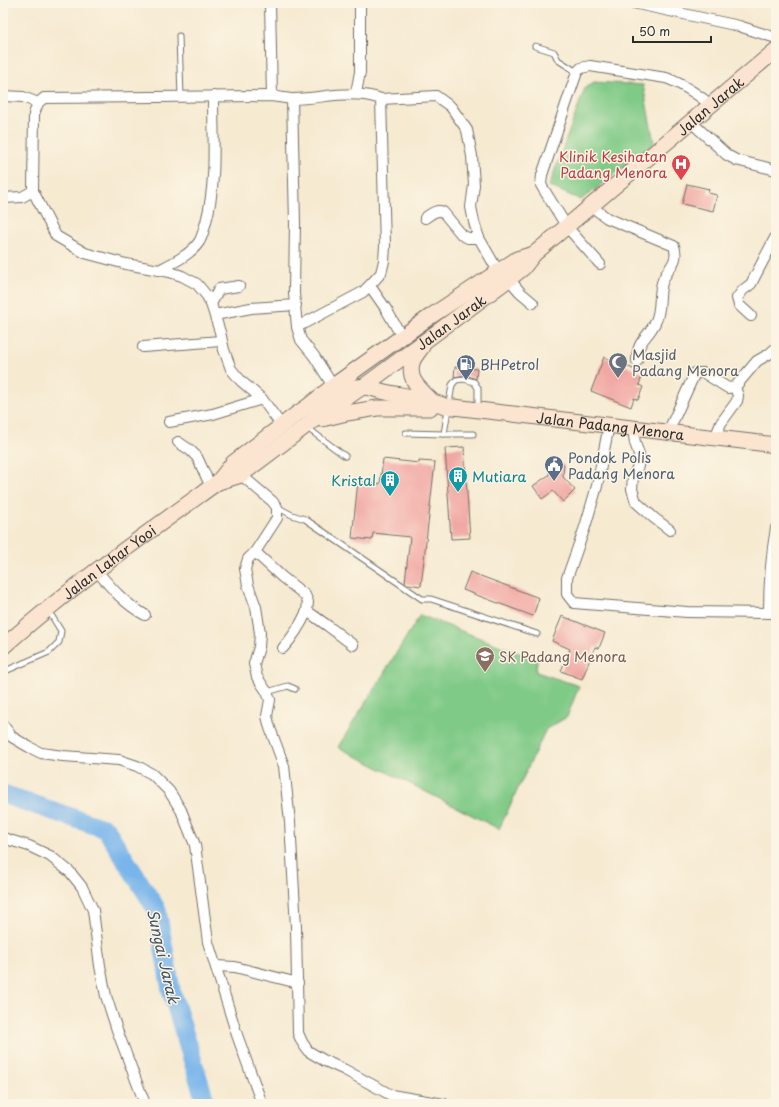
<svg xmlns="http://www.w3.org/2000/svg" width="779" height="1107" viewBox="0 0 779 1107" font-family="'Playpen Sans',sans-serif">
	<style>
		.green { fill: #80ca87; stroke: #567a59 }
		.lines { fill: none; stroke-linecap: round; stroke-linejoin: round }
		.river { stroke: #79b5eb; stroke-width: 19 }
		.building { fill: #f1a7a3 }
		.lane-casing { stroke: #726e65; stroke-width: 7 }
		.street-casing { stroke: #726e65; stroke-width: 12 }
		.secondary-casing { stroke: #726e65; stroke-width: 17 }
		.lane { stroke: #fff; stroke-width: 5 }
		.street { stroke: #fff; stroke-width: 10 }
		.secondary { stroke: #fce5d0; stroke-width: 15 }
		.labels { text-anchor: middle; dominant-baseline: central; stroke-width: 3; stroke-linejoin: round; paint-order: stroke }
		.street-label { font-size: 14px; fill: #2b2b2b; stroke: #fcf5e5 }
		.health-label { font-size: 14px; fill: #be3a42; stroke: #fcf5e5; text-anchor: end }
		.worship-label { font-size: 14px; fill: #5b616d; stroke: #fcf5e5; text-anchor: start }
		.service-label { font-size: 14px; fill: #4e5e75; stroke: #fcf5e5; text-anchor: start }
		.culture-label { font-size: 14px; fill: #0d838f; stroke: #fcf5e5; text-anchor: start }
		.education-label { font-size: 14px; fill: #785e54; stroke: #fcf5e5; text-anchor: start }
		.water-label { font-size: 15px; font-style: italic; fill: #425465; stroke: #fcf5e5 }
	</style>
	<rect width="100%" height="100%" fill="#fcf5e5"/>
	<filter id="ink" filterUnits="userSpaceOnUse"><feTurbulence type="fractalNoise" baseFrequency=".025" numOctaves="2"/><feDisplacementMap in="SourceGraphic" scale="8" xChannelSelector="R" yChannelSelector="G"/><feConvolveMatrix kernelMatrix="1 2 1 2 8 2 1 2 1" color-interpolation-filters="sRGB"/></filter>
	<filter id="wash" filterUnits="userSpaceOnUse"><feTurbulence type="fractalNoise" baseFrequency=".012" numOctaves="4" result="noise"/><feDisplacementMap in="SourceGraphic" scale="16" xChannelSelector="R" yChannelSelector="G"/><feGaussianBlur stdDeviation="0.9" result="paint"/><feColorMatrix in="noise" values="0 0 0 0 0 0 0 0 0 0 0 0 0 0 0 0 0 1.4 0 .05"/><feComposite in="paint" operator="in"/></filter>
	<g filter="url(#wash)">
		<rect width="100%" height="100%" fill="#f6ead1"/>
		<g class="green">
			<polygon points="594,82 643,85 654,143 581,200 549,186 585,88"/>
			<polygon points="420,615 537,660 536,672 579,686 567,717 546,729 499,829 338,747"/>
		</g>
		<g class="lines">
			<polyline class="river" points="3,794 106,829 157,910 171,990 206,1104"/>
		</g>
		<g id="blocks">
			<g class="building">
				<polygon points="687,184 709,189 708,193 717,195 713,211 682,204"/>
				<polygon points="604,357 643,373 639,385 643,387 638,400 634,398 631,407 591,391"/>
				<polygon points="455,367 477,369 476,379 465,375 454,377"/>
				<polygon points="464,447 470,538 451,539 445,448"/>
				<polygon points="383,459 419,463 419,461 435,462 421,586 407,584 405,582 410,537 373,533 372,540 352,538 358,481 380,484"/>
				<polygon points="550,463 564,464 563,477 575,490 563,502 553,491 542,499 533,486 549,475"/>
				<polygon points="470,572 539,598 533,616 463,590"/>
				<polygon points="562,616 605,633 599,648 595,647 582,679 561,671 570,649 552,641"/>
			</g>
		</g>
	</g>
	<g filter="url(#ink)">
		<use href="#blocks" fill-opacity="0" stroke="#726e65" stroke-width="1"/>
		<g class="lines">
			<g class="lane-casing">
				<g id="lane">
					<polyline points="179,36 181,97"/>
					<polyline points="535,46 554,52 558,60 577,72"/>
					<polyline points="306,427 345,456"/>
					<polyline points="406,433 444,434 452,385 456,380 464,379 474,382 478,388 478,409"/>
					<polyline points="444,434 473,434"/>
					<polyline points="277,507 292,515 305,519 422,599 431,599 537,634"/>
					<polyline points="3,672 49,652 59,642 61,631 48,610"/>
					<polyline points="267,692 288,686 295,689"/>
				</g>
			</g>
			<g class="street-casing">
				<g id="street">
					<polyline points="270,3 272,96"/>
					<polyline points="633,3 739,26 776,38"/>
					<polyline points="356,93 360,72 360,3"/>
					<polyline points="3,96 23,97 38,103"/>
					<polyline points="292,99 295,223 294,293 297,327 301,340 314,356 333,386"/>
					<polyline points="381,99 436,96 451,107 467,130 472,156 474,185 471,207 474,222 479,238"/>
					<polyline points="691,122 727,155 736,160 776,170"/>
					<polyline points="3,198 22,197 33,191"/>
					<path d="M591,206L607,218L674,246C680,264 666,268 662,283C658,296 662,310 655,323C647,339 637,340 637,361"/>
					<path d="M425,218C431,214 436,209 443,212L462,235L468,238H479L498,271"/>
					<path d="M600,264L567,227L541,185L542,175L577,72L581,68L590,66L666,78C683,84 697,94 711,105"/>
					<path d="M159,270C173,263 190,255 199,242C203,236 204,228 206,222C217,181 213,138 213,96"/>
					<polyline points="509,279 520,292 533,303"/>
					<polyline points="370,286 386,309 402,337"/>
					<polyline points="211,304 219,289 239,286"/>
					<polyline points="215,315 251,308 296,305"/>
					<polyline points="751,316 739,305 737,298 743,290 751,284 776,236"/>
					<polyline points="143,347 221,341"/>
					<polyline points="169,422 213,414 262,399"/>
					<polyline points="609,425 597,486 585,527 567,578 567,594 574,603 687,612 776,613"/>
					<path d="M282,426L262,399L241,381L231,369L224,350L220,332L211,304L207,296L197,284L182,276L170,272L126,264L85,253L56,236L33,191L34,114L38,103L44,98L272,96C279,97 287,99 294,99C324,98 352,89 381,99L385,246L384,261L381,273L371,284L363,292L297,327"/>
					<polyline points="633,428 635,443 639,454 638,466 633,477 632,489 636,502 654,518 670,530"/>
					<polyline points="668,432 695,373 704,373 728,388 735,387 757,361 769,354 776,348"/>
					<polyline points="715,438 721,423 737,401 738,396 735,387"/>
					<polyline points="178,442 190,450 197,457 211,487"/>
					<polyline points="241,475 272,501 277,507 277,518 255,552 248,559 245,569 248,585 256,607 260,633 259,647 254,664 257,677 267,692 270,700 267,716 270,728 284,766 290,822 296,927 298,1033 302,1042 308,1051 325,1061 345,1070 391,1095 444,1104"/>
					<polyline points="255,552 282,577 305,595 308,602 307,611 328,626 353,645"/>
					<path d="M97,571C113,590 124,603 145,615"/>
					<path d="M769,613C769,585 771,556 776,528"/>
					<path d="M283,648C293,637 301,624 307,611"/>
					<polyline points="3,725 12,737 29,747 41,753 63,756 119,760 137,766 152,774 169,791 181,810 195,845 208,942 237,1035 262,1104"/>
					<polyline points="3,838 29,846 50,856 70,872 82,887 93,910 100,966 106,996 117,1030 145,1104"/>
					<polyline points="216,966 235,967 298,983"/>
				</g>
			</g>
			<g class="secondary-casing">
				<g id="secondary">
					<path d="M422,347C419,351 415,356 413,360C406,379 420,389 431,400"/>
					<path id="s1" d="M307,407C322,400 338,390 355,387C365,385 375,390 385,392C405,396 425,398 445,406L776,445"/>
					<polyline points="322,419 347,413 377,408 430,408"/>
					<polyline points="218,482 233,463 298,413 307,407 333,386 431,316 517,259 534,254"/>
					<path id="s2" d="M3,647C68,589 140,538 211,487L218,482L241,475L311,422L364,386L509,279L523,268L534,254L776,50"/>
				</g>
			</g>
			<use href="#lane" class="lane"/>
			<use href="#street" class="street"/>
			<use href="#secondary" class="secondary"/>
		</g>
	</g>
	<defs>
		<g id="hospital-pin" transform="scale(1)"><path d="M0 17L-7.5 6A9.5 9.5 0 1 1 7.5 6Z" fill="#e0444e" stroke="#fcf5e5"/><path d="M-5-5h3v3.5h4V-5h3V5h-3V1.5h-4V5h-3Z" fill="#fff"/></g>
		<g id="mosque-pin" transform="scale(1)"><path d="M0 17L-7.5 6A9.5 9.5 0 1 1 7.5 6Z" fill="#6b7280" stroke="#fcf5e5"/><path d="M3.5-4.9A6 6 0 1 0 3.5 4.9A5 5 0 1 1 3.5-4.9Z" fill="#fff"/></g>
		<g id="fuel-pin" transform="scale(1)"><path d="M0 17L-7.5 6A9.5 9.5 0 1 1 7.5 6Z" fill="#5c6f8a" stroke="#fcf5e5"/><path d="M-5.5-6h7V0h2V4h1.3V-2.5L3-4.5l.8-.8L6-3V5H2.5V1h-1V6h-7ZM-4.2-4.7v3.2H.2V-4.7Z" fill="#fff"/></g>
		<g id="civic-pin" transform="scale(1)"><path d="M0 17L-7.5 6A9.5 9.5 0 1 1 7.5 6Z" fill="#5c6f8a" stroke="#fcf5e5"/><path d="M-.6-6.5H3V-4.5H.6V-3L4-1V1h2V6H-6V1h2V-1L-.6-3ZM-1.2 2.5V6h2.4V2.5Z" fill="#fff"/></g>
		<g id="building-pin" transform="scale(1)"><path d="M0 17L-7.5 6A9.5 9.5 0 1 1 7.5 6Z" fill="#0f9aa8" stroke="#fcf5e5"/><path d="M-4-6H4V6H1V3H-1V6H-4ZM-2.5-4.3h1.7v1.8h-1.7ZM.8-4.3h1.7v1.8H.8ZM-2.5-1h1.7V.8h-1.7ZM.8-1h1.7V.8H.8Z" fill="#fff"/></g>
		<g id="school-pin" transform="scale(1)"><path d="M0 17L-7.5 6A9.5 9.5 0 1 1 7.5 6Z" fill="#8d6e63" stroke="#fcf5e5"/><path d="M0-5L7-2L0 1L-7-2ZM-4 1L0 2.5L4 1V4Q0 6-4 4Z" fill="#fff"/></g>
	</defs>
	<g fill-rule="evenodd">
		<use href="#hospital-pin" x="681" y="164"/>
		<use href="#mosque-pin" x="618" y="362"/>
		<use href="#fuel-pin" x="466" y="364"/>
		<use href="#civic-pin" x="554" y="465"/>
		<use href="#building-pin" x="458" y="476"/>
		<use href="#building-pin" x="390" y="480"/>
		<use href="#school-pin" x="485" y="656"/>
	</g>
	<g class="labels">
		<g class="street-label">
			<text stroke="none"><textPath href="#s2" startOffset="893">Jalan Jarak</textPath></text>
			<text stroke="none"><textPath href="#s2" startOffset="555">Jalan Jarak</textPath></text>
			<text stroke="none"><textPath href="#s1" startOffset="311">Jalan Padang Menora</textPath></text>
			<text stroke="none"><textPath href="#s2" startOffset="136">Jalan Lahar Yooi</textPath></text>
		</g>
		<g class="health-label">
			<text x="667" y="156">Klinik Kesihatan<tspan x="667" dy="16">Padang Menora</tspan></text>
		</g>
		<g class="worship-label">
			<text x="632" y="354">Masjid<tspan x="632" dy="16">Padang Menora</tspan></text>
		</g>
		<g class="service-label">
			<text x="480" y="364">BHPetrol</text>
			<text x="568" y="457">Pondok Polis<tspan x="568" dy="16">Padang Menora</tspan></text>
		</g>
		<g class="culture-label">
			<text x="472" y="476">Mutiara</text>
			<text x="376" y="480" text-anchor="end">Kristal</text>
		</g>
		<g class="education-label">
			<text x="499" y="656">SK Padang Menora</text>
		</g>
		<g class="water-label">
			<text transform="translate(164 956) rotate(77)">Sungai Jarak</text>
		</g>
	</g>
	<rect width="779" height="1107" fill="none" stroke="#fcf5e5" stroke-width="16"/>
	<path d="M633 36v6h78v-6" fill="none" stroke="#2b2b2b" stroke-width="2"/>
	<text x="639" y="36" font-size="12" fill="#2b2b2b" stroke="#fcf5e5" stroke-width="3" paint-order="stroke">50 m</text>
</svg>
